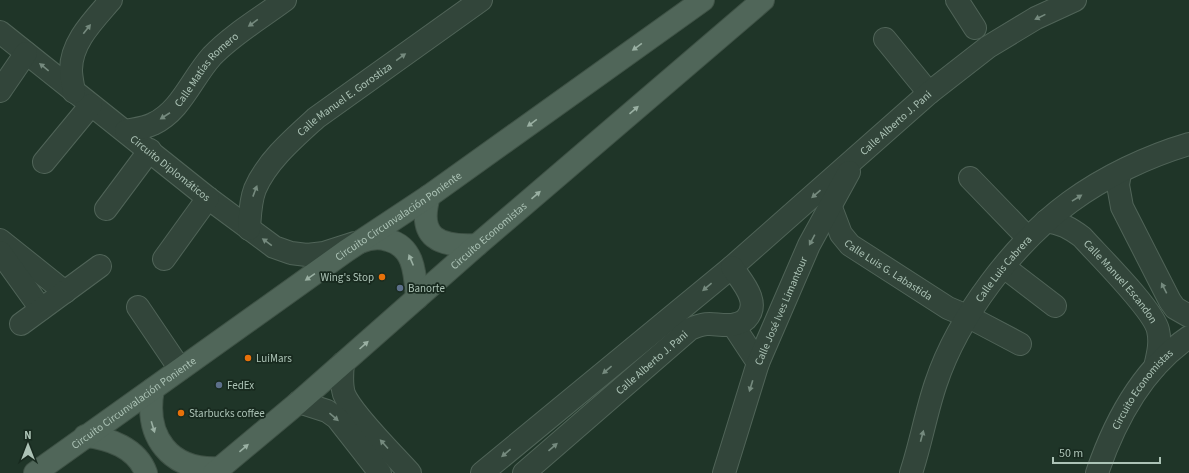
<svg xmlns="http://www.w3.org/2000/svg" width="1189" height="473" viewBox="0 0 1189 473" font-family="'Source Sans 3',sans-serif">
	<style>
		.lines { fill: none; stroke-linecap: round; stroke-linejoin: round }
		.minor-casing { stroke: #506458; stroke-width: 24 }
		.major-casing { stroke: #3f5246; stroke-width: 24 }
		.minor { stroke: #32453a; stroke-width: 22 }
		.major { stroke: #506659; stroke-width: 22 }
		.oneway { fill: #758a7e }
		.oneway2 { fill: #9ab0a3 }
		.food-dot { fill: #e8710a; stroke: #182a1f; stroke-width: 1.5 }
		.service-dot { fill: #5c6f8a; stroke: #182a1f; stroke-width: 1.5 }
		.labels { text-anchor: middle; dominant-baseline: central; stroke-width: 3.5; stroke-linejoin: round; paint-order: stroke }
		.street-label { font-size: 11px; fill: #acc3b6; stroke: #182a1f }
		.poi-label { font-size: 11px; fill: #acc3b6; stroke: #182a1f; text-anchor: start }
	</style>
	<rect width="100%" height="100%" fill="#1f3528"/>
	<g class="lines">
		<g class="minor-casing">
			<g id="minor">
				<polyline points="957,0 975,28"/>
				<path id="s1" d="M0,32L208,198L274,247L291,253L307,255L324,253L355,243"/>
				<polyline points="885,39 929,93"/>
				<polyline points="0,91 26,53"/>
				<path d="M74,92C73,85 71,77 71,70C71,42 94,20 111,0"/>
				<path id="s2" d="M126,131C135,129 145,128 153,124C181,111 192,78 212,56C233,34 261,18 285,0"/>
				<polyline points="44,162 91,105"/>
				<polyline points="1120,173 1118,185 1122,207 1170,301 1175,308 1189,316"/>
				<polyline points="970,178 1028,238"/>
				<path id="s3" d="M830,205L841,234L850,245L948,308L967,316L1020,344"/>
				<polyline points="106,209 150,150"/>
				<path id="s4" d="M1046,221C1061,223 1070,228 1082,237C1099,256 1153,309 1158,330C1161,343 1158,354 1155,367"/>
				<path id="s5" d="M249,229C250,215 250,202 255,189C267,161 294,138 316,118L481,0"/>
				<polyline points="0,240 65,292"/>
				<polyline points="0,252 41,309"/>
				<polyline points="164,259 208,198"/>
				<polyline points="1004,267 1055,306"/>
				<polyline points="138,307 180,369"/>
				<polyline points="21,324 100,266"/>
				<polyline points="733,325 758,363"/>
				<path d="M343,363C342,373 341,384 344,394C352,414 394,455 410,473"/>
				<polyline points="299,402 327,411 337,418 380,473"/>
				<path id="s6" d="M482,473L732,267L929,93L988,47L1036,18L1075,0"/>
				<path id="s7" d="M524,473L690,329C711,320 713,326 732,325C737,324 743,322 746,319C762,302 741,281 732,267"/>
				<path id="s8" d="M724,473L758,363L809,245L849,172"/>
				<path id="s9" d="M911,473C921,443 926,412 936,383C958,317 1014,243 1070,202C1104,177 1148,156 1189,144"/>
				<path id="s10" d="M1097,473C1115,420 1142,369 1189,337"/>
			</g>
		</g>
		<g class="major-casing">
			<g id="major">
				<path d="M429,196C417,238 439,247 477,245"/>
				<path d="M360,242C370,238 379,237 388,240C415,247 415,275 417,298"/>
				<path d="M153,389C144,437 170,471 220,468"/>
				<path d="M85,436C109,438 137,448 146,473"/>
				<path id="s11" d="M35,473L346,251L429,196L703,0"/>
				<path id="s12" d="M214,473L299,402L477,245L763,0"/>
			</g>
		</g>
		<use href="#minor" class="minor"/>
		<use href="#major" class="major"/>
	</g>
	<defs><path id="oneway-solid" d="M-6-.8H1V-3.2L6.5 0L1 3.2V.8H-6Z"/></defs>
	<g class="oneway">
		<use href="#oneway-solid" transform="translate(1040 17) rotate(154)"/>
		<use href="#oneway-solid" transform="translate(253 23) rotate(144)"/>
		<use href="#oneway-solid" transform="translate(87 29) rotate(-52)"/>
		<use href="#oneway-solid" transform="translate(401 57) rotate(-36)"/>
		<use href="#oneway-solid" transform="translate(44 67) rotate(-141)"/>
		<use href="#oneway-solid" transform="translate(165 116) rotate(147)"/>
		<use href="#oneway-solid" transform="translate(255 191) rotate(-69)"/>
		<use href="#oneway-solid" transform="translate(816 194) rotate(139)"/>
		<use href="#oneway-solid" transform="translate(1077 198) rotate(-32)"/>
		<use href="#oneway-solid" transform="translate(812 240) rotate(118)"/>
		<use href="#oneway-solid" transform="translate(267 242) rotate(-144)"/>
		<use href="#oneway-solid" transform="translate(707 287) rotate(140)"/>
		<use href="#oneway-solid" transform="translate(1164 288) rotate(-117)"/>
		<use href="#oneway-solid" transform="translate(607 370) rotate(140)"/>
		<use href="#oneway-solid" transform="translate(751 386) rotate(107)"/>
		<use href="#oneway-solid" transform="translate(334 417) rotate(41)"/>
		<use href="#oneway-solid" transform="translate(922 436) rotate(-75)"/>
		<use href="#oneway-solid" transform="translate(384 444) rotate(-132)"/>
		<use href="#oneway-solid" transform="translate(553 447) rotate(-41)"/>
		<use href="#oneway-solid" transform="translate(506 453) rotate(140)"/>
	</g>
	<g class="oneway2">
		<use href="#oneway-solid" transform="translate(637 47) rotate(144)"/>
		<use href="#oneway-solid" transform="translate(634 110) rotate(-41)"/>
		<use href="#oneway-solid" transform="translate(532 123) rotate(144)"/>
		<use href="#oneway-solid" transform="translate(536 195) rotate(-41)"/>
		<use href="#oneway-solid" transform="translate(411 260) rotate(-113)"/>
		<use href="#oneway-solid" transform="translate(310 277) rotate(145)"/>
		<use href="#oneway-solid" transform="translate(364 345) rotate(-42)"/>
		<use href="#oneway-solid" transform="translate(153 427) rotate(73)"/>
		<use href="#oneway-solid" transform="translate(244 448) rotate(-40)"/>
	</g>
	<g class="food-dot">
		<circle cx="382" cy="277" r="4"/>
		<circle cx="248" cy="358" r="4"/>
		<circle cx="181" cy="413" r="4"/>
	</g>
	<g class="service-dot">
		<circle cx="400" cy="288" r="4"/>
		<circle cx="219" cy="385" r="4"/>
	</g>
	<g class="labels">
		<g class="street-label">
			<text stroke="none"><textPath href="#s2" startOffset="105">Calle Matías Romero</textPath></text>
			<text stroke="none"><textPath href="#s5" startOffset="169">Calle Manuel E. Gorostiza</textPath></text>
			<text stroke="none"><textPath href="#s6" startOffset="542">Calle Alberto J. Pani</textPath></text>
			<text stroke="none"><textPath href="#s1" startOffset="218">Circuito Diplomáticos</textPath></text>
			<text stroke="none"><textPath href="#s11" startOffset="445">Circuito Circunvalación Poniente</textPath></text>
			<text stroke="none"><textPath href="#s12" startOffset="363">Circuito Economistas</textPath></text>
			<text stroke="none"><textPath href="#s3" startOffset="91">Calle Luis G. Labastida</textPath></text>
			<text stroke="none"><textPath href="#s9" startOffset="227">Calle Luis Cabrera</textPath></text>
			<text stroke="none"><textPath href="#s4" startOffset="99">Calle Manuel Escandon</textPath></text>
			<text stroke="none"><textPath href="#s8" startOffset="172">Calle José Ives Limantour</textPath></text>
			<text stroke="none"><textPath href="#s7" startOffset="169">Calle Alberto J. Pani</textPath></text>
			<text stroke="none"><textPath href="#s10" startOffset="96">Circuito Economistas</textPath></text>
			<text stroke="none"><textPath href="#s11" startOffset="121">Circuito Circunvalación Poniente</textPath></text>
		</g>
		<g class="poi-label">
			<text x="374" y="277" text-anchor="end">Wing's Stop</text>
			<text x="408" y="288">Banorte</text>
			<text x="256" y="358">LuiMars</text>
			<text x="227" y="385">FedEx</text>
			<text x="189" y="413">Starbucks coffee</text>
		</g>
	</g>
	<g transform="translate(28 445)" stroke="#182a1f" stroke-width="3" paint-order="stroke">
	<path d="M0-3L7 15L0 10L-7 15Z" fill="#acc3b6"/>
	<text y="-6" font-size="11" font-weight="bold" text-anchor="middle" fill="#acc3b6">N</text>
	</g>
	<path d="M1053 457v6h107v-6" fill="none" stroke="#acc3b6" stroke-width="2"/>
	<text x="1059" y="457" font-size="12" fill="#acc3b6" stroke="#182a1f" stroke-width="3" paint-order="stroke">50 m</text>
</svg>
